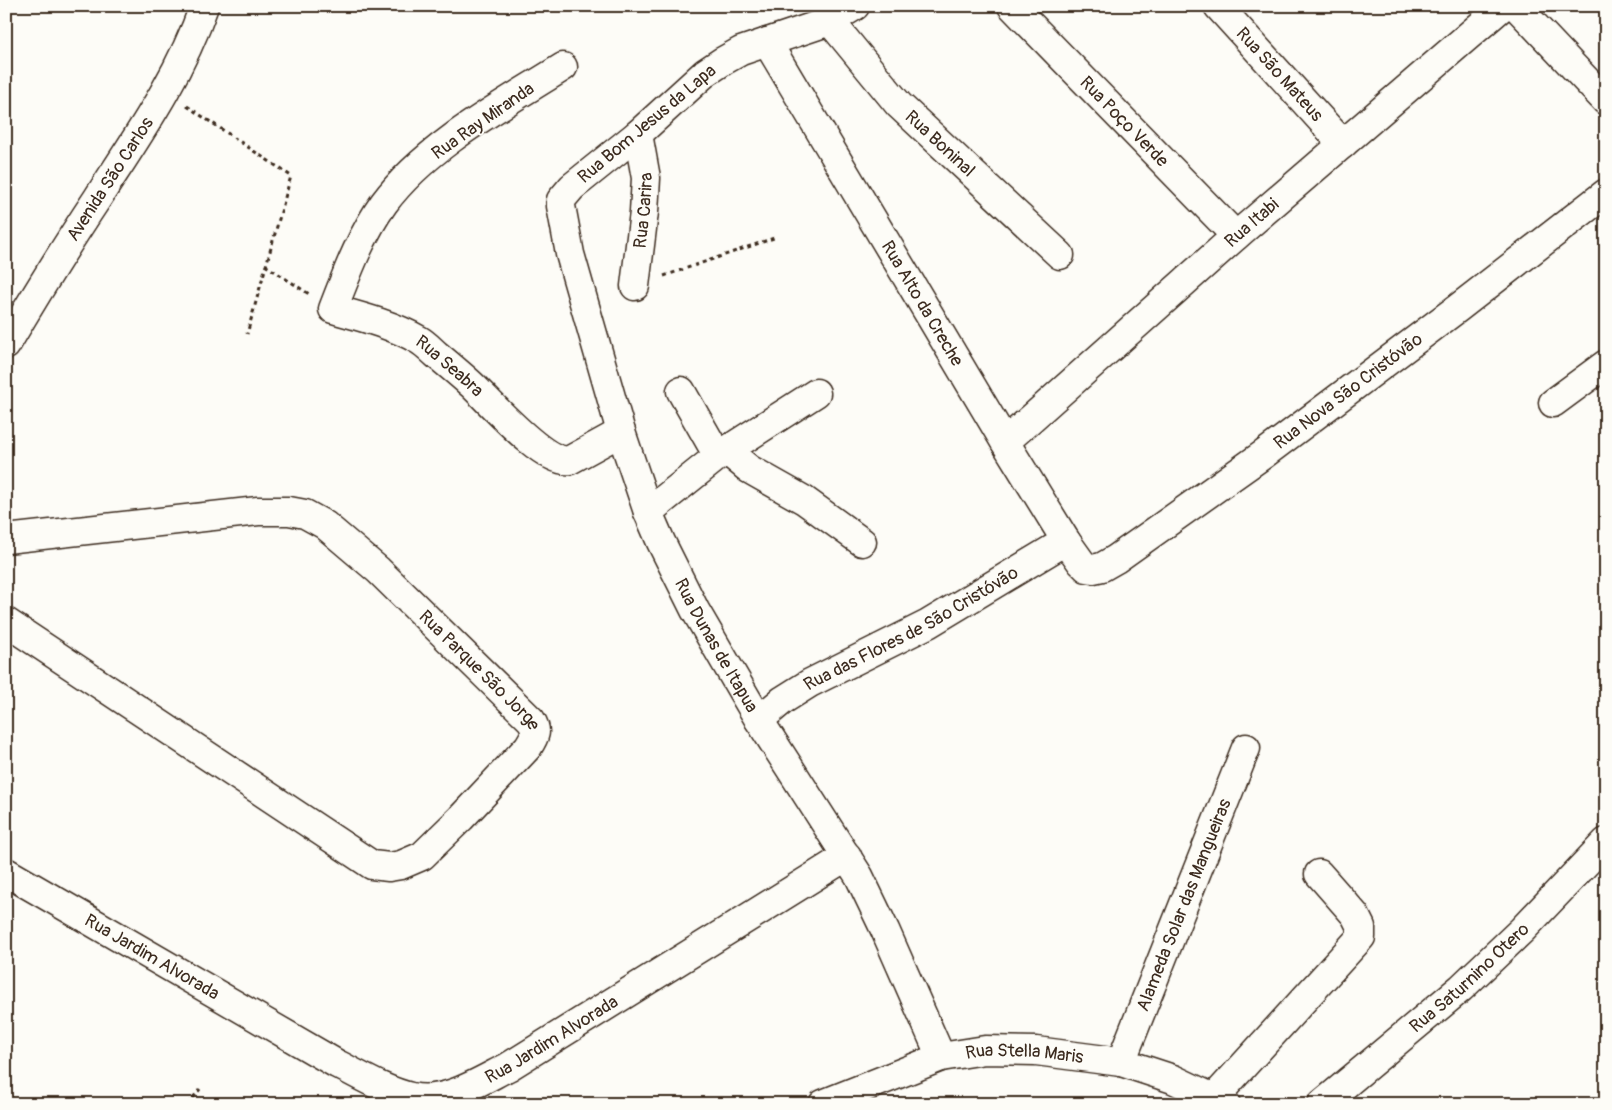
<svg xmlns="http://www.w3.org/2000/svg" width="1612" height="1110" viewBox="0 0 1612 1110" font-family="Pangolin,sans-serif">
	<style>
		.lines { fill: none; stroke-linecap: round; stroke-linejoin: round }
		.minor-casing { stroke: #3b2a1e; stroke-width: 31 }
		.path { stroke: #3b2a1e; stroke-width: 3; stroke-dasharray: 4 4; stroke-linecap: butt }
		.minor { stroke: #fdfcf7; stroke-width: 28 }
		.labels { text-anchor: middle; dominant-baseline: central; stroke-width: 4; stroke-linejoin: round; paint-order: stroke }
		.street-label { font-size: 18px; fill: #3b2a1e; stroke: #fdfcf7 }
	</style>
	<rect width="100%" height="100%" fill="#fdfcf7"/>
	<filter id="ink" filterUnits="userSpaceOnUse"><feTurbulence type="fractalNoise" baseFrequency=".02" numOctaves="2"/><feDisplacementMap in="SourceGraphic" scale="10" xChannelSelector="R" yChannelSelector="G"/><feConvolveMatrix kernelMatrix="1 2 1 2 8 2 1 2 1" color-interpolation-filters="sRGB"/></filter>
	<g filter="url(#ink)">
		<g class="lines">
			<g class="minor-casing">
				<g id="minor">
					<path id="s1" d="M855,6L830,21L741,51L723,61L705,73L638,134L572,187L561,200V206L570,254L621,432L648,512L661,542L695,610L759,720L859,876L885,930L941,1057"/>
					<path id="s2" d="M1012,6L1236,236"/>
					<path id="s3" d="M1218,6L1343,144"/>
					<polyline points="1516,6 1606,101"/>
					<path id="s4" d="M830,21L899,105L1060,255"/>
					<path id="s5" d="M767,42L1005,442L1066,541L1081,562L1087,568L1093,569L1102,567L1116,559L1264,454L1458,308L1606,193"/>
					<path id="s6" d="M563,67C503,105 427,145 384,203C361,235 347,273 333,309C362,317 393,325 419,340C426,344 431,350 437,355C449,365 461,375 472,385C490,402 545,465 570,460L621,432"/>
					<path id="s7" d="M635,286L644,212L646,178L638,134"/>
					<path id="s8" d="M6,345C35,296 65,247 97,199C137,137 180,76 204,6"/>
					<polyline points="681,391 718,456"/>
					<polyline points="1553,403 1606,364"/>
					<path id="s9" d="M1005,442L1236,236L1503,6"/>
					<polyline points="726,450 749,469 804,500 862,542"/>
					<polyline points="648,512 718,456 816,393"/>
					<path id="s10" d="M6,539L258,511H289L305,514L325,525L378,570L531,720C538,731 535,736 528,747L461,818L422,856L401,865L389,867L372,865L6,622"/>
					<path id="s11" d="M759,720L783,700L810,683L928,624L1066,541"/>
					<path id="s12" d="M6,872L337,1064C361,1076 385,1091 411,1097C444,1105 480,1081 508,1067L847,856"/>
					<path id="s13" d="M1121,1062L1246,748"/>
					<polyline points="1214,1098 1361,937 1361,927 1355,915 1319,874"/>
					<path id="s14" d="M823,1104L941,1057L985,1050L1036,1051L1121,1062L1173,1079L1226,1104"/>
					<path id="s15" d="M1322,1104L1461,988L1522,930L1606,842"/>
				</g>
			</g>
			<g class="path">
				<polyline points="187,106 291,176 247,334"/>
				<polyline points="265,265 309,294"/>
				<polyline points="664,276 774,238"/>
				<polyline points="188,1104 200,1089"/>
			</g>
			<use href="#minor" class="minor"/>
		</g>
	</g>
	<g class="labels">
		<g class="street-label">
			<text stroke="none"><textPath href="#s3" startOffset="92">Rua São Mateus</textPath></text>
			<text transform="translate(483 121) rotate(-35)">Rua Ray Miranda</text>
			<text stroke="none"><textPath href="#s2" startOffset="161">Rua Poço Verde</textPath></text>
			<text transform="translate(647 124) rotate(-40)">Rua Bom Jesus da Lapa</text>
			<text stroke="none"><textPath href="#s4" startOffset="165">Rua Boninal</textPath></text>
			<text stroke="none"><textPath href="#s8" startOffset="196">Avenida São Carlos</textPath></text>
			<text stroke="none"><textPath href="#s7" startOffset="76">Rua Carira</textPath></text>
			<text stroke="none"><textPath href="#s9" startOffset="330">Rua Itabi</textPath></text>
			<text stroke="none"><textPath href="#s5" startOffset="304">Rua Alto da Creche</textPath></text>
			<text stroke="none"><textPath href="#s6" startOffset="476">Rua Seabra</textPath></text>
			<text stroke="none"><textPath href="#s5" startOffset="934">Rua Nova São Cristóvão</textPath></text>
			<text stroke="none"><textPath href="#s11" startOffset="178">Rua das Flores de São Cristóvão</textPath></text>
			<text stroke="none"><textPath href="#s1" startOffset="832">Rua Dunas de Itapua</textPath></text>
			<text stroke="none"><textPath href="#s10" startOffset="536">Rua Parque São Jorge</textPath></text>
			<text stroke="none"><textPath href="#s13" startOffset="169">Alameda Solar das Mangueiras</textPath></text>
			<text stroke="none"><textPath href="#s12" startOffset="169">Rua Jardim Alvorada</textPath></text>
			<text stroke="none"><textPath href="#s15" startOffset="194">Rua Saturnino Otero</textPath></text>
			<text stroke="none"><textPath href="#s12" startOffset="619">Rua Jardim Alvorada</textPath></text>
			<text stroke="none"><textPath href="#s14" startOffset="211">Rua Stella Maris</textPath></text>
		</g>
	</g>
	<rect width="1612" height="1110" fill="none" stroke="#fdfcf7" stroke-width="25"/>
	<rect x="12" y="12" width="1587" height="1085" fill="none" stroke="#3b2a1e" stroke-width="2" filter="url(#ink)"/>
</svg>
